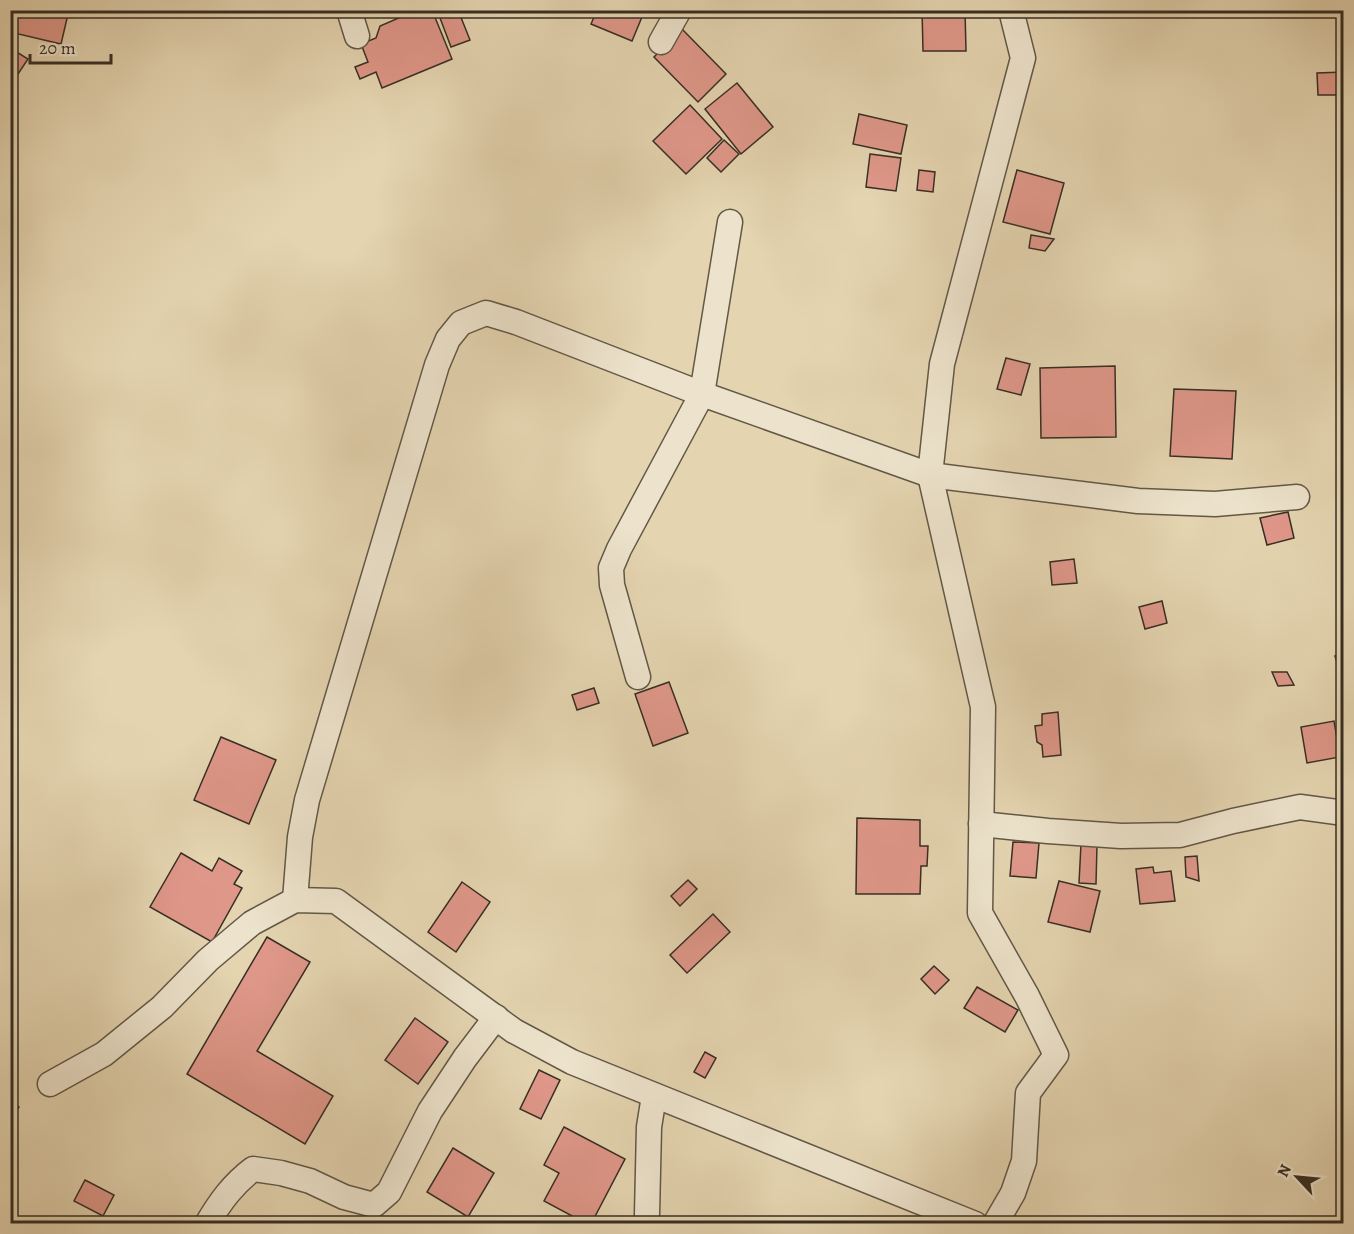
<svg xmlns="http://www.w3.org/2000/svg" width="1354" height="1234" viewBox="0 0 1354 1234" font-family="Alegreya,serif">
	<style>
		.building { fill: #df9789; stroke: #372e24; stroke-width: 1.5 }
		.lines { fill: none; stroke-linecap: round; stroke-linejoin: round }
		.minor-casing { stroke: #625847; stroke-width: 27 }
		.minor { stroke: #ede3cc; stroke-width: 24 }
	</style>
	<rect width="100%" height="100%" fill="#e4d4b0"/>
	<filter id="stains"><feTurbulence type="fractalNoise" baseFrequency=".00333" numOctaves="4"/><feColorMatrix values="0 0 0 0 .2 0 0 0 0 .09 0 0 0 0 .02 0 0 0 .5 -.17"/></filter>
	<radialGradient id="worn" r=".72"><stop offset=".6" stop-color="#630" stop-opacity="0"/><stop offset="1" stop-color="#630" stop-opacity=".3"/></radialGradient>
	<g class="building">
		<polygon points="10,10 69,10 61,44 10,32"/>
		<polygon points="417,10 432,10 452,59 382,88 376,72 360,79 355,67 368,62 361,44 376,38 380,26"/>
		<polygon points="437,10 458,10 470,40 451,47"/>
		<polygon points="597,10 640,10 644,12 632,41 591,24"/>
		<polygon points="922,10 965,10 966,51 923,51"/>
		<polygon points="682,29 726,74 698,102 654,57"/>
		<polygon points="10,48 28,59 10,86"/>
		<polygon points="1344,72 1344,95 1318,95 1317,73"/>
		<polygon points="737,83 773,127 741,154 705,109"/>
		<polygon points="690,105 722,139 686,174 653,141"/>
		<polygon points="859,114 907,125 901,154 853,144"/>
		<polygon points="724,140 739,154 721,172 707,158"/>
		<polygon points="870,154 901,158 896,191 866,187"/>
		<polygon points="919,170 935,172 933,192 917,190"/>
		<polygon points="1017,170 1064,183 1050,234 1003,222"/>
		<polygon points="1031,235 1054,239 1045,251 1029,248"/>
		<polygon points="1006,358 1030,364 1021,395 997,389"/>
		<polygon points="1115,366 1116,437 1041,438 1040,368"/>
		<polygon points="1174,389 1236,391 1232,459 1170,456"/>
		<polygon points="1288,512 1294,538 1267,545 1260,518"/>
		<polygon points="1074,559 1077,583 1052,585 1050,562"/>
		<polygon points="1162,601 1167,623 1145,629 1139,607"/>
		<polygon points="1344,653 1344,686 1335,656"/>
		<polygon points="1272,672 1287,672 1294,685 1278,686"/>
		<polygon points="669,682 688,733 653,746 635,694"/>
		<polygon points="594,688 599,703 577,710 572,695"/>
		<polygon points="1058,712 1061,755 1043,757 1042,745 1037,742 1035,726 1042,725 1042,714"/>
		<polygon points="1334,721 1340,757 1307,763 1301,727"/>
		<polygon points="221,737 276,760 249,824 194,800"/>
		<polygon points="857,818 920,820 920,846 928,846 927,866 921,866 920,894 856,894"/>
		<polygon points="1013,842 1039,843 1036,878 1010,876"/>
		<polygon points="1081,844 1097,845 1096,884 1079,883"/>
		<polygon points="181,853 212,871 219,858 242,871 234,884 242,888 212,942 150,907"/>
		<polygon points="1197,856 1199,881 1186,877 1185,857"/>
		<polygon points="1153,867 1154,873 1171,871 1175,901 1140,904 1136,869"/>
		<polygon points="688,880 697,889 680,906 671,896"/>
		<polygon points="1059,881 1100,891 1090,932 1048,922"/>
		<polygon points="462,882 490,902 456,952 428,932"/>
		<polygon points="713,914 730,932 687,973 670,955"/>
		<polygon points="267,937 310,962 257,1051 333,1096 305,1144 187,1074"/>
		<polygon points="934,966 949,980 935,994 921,979"/>
		<polygon points="977,987 1018,1010 1005,1032 964,1008"/>
		<polygon points="415,1018 448,1042 418,1084 385,1060"/>
		<polygon points="705,1052 716,1058 705,1078 694,1072"/>
		<polygon points="539,1070 560,1080 541,1119 520,1109"/>
		<polygon points="10,1100 19,1107 10,1118"/>
		<polygon points="564,1127 625,1159 591,1224 587,1224 544,1201 559,1173 544,1165"/>
		<polygon points="453,1148 494,1173 468,1217 427,1192"/>
		<polygon points="85,1180 114,1195 103,1216 74,1201"/>
	</g>
	<g class="lines">
		<g class="minor-casing">
			<g id="minor">
				<polyline points="349,10 357,36"/>
				<polyline points="661,42 679,10"/>
				<polyline points="638,677 612,585 611,568 619,549 702,394 730,222"/>
				<polyline points="981,824 1048,831 1121,836 1180,835 1233,821 1300,807 1344,813"/>
				<polyline points="295,900 300,837 307,800 437,365 448,339 461,323 486,313 516,322 702,394 930,475 1138,501 1215,504 1297,497"/>
				<polyline points="50,1084 104,1054 162,1007 208,960 252,923 295,900 336,901 514,1031 572,1062 975,1224"/>
				<polyline points="647,1214 649,1127 654,1096"/>
				<path d="M207,1224C220,1202 233,1184 253,1169L281,1173L310,1181L344,1197L374,1205L389,1192L430,1111L465,1058L496,1017"/>
				<polyline points="995,1224 1013,1193 1024,1161 1028,1093 1056,1055 1027,996 980,913 983,707 930,475 942,364 1023,58 1011,10"/>
			</g>
		</g>
		<use href="#minor" class="minor"/>
	</g>
	<rect width="1354" height="1234" fill="none" stroke="#e4d4b0" stroke-width="36"/>
	<rect x="12" y="12" width="1330" height="1210" fill="none" stroke="#372e24" stroke-width="3"/>
	<rect x="18" y="18" width="1318" height="1198" fill="none" stroke="#372e24" stroke-width="1.5"/>
	<g transform="translate(1297 1177) rotate(296)" stroke="#ede3cc" stroke-width="4.5" paint-order="stroke">
	<path d="M0-4.5L10 22L0 15L-10 22Z" fill="#372e24"/>
	<text y="-9" font-size="16" font-weight="bold" text-anchor="middle" fill="#372e24">N</text>
	</g>
	<path d="M30 54v9h81v-9" fill="none" stroke="#372e24" stroke-width="3"/>
	<text x="39" y="54" font-size="18" fill="#372e24" stroke="#ede3cc" stroke-width="4.5" paint-order="stroke">20 m</text>
	<rect width="100%" height="100%" filter="url(#stains)"/>
	<rect width="100%" height="100%" fill="url(#worn)"/>
</svg>
